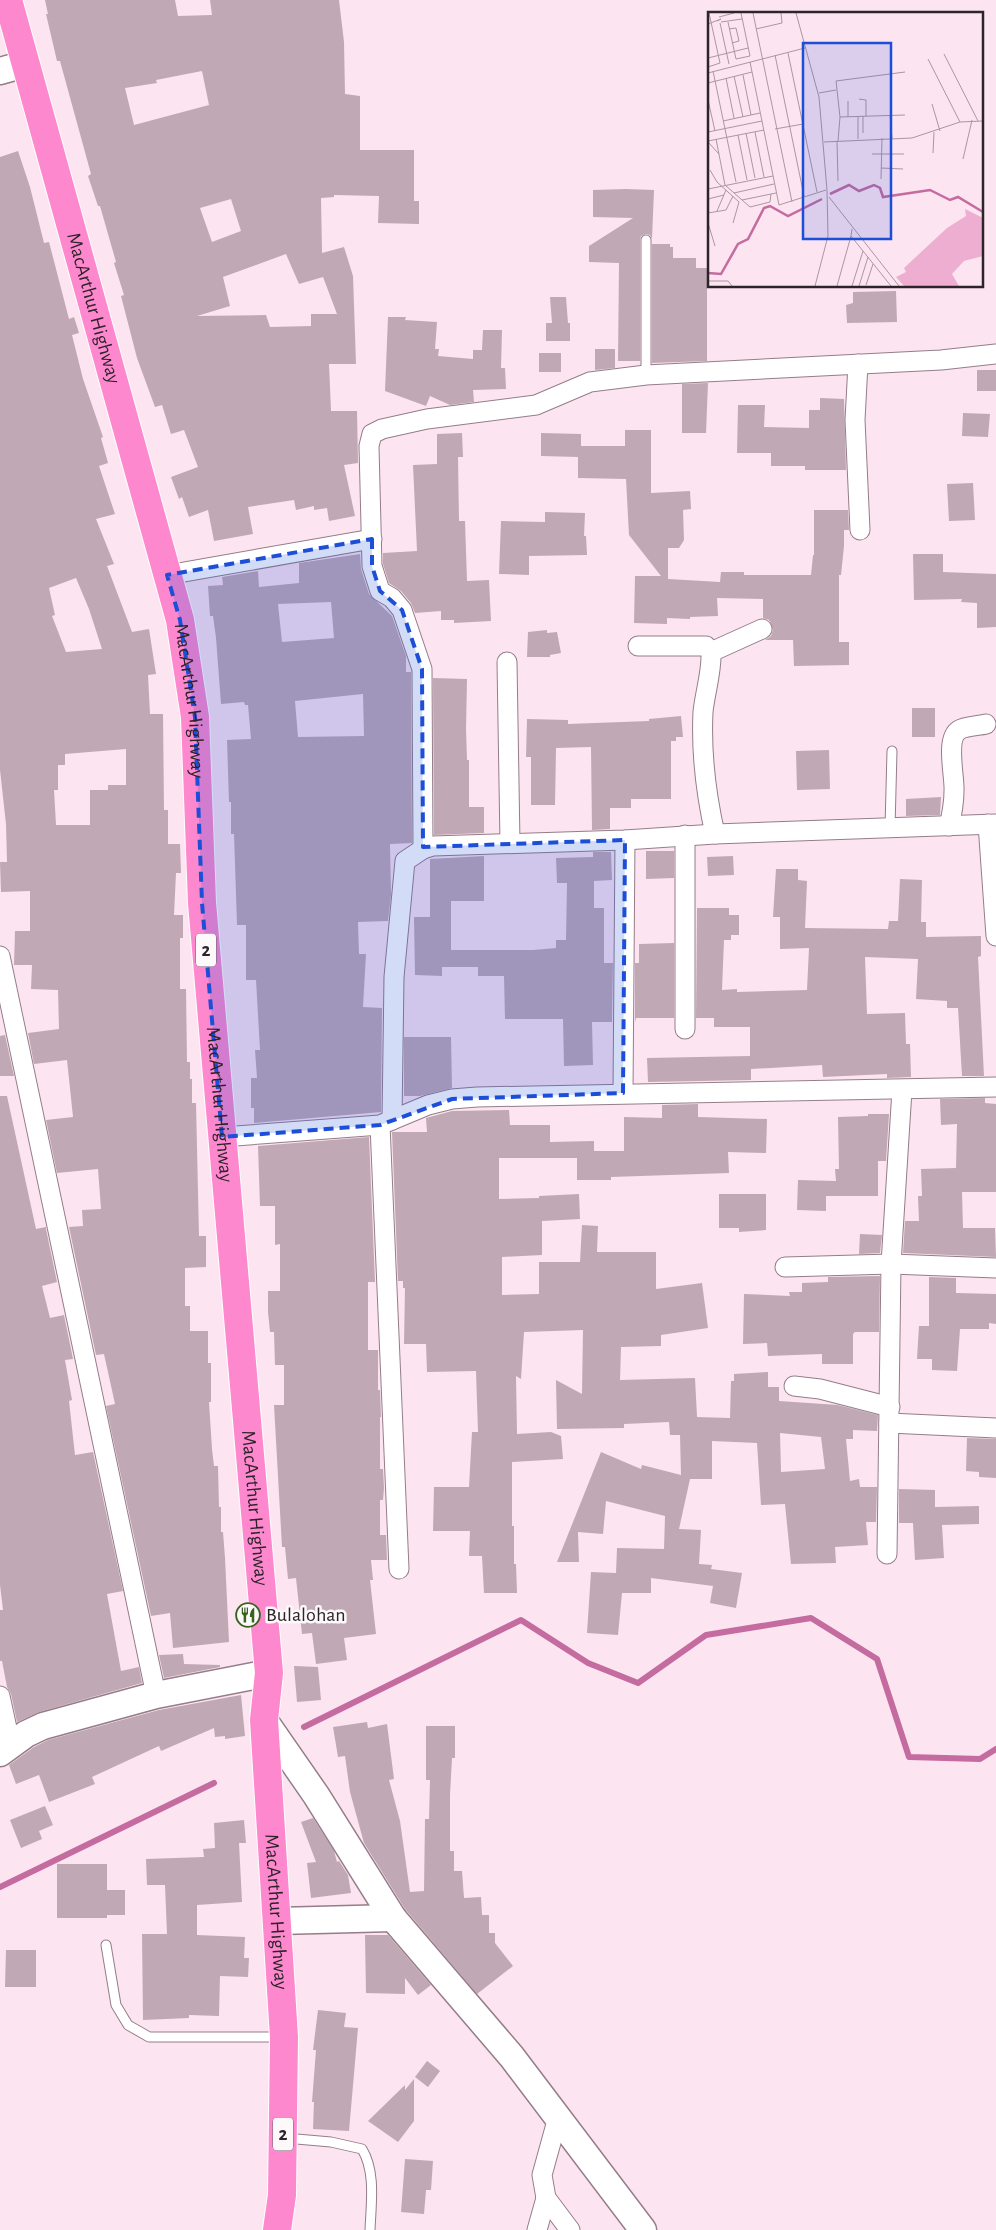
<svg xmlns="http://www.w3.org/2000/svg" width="996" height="2230" viewBox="0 0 996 2230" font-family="'Alegreya Sans',sans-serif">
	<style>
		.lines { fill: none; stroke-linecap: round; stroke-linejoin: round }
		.stream { stroke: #c46b9f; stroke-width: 6 }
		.building { fill: #c1a8b5; fill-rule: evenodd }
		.lane-casing { stroke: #947d89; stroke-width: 11 }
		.street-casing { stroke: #947d89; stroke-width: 21 }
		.secondary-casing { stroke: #947d89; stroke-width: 29 }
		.highway-casing { stroke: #fff; stroke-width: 30 }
		.lane { stroke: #fff; stroke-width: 9 }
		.street { stroke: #fff; stroke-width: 19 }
		.secondary { stroke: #fff; stroke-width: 26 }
		.highway { stroke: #fe88ce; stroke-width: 28 }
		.marked { fill: #1d4ed8; fill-opacity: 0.2; stroke: #1d4ed8; stroke-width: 4; stroke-dasharray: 10 6; stroke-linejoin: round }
		.labels { text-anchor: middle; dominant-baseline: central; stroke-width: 5; stroke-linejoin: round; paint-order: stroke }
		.shield { fill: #fdf8fa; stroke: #6b6468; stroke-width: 1 }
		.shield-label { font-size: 19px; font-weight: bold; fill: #2d2429 }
		.street-label { font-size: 20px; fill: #2d2429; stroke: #fdf8fa }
		.poi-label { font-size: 20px; fill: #2d2429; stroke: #fdf8fa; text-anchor: start }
		.inset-river { fill: none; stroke: #c46b9f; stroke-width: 2.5 }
		.inset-road { fill: none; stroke: #aa97a1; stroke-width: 1 }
		.view { fill: #1d4ed8; fill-opacity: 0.15; stroke: #1d4ed8; stroke-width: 2.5 }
		.inset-edge { fill: none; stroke: #2d2429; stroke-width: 2.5 }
	</style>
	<rect width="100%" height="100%" fill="#fde4f1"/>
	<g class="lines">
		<g class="stream">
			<polyline points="304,1727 521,1620 588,1663 638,1683 706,1635 811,1618 877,1659 909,1757 980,1759 996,1749"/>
			<polyline points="0,1887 214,1783"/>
		</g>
	</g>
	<g class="building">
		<path d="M45,0H175L178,16L212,15L210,0H339L344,42L345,94L360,96V150H414V201H419V224L378,223L379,196L334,195V197L321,198L322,253L344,247L353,276L356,364H329L331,411H357L358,463L344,465L355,516L329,521L327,508L314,510V506L296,510L294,500L248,507L253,534L214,541L208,510L189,517L182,497L179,499L171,477L198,467L184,430L171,434L162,405L155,407L137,358L121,296L124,295L114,263L116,262L100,206H98L88,176L91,174L60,61H57L46,14H48ZM202,71L209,105L134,125L125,88L157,83L156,80ZM231,199L241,231L212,242L200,208ZM286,254L299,284L323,277L337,314H311V326L270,327L266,315L197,316L230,306L223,277Z"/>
		<path d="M18,151L30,187L44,243L49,242L69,319L74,317L79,333L72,335L83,379L103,437L101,438L108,463L99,466L115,514L96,519L114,564L107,566L132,632L149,629L156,674L148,675L150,714H163L164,810H168V844H180L181,873H176L174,915H183V938H180V989H186L187,1062H190V1079H192V1103H196L199,1236H206V1267L185,1268V1306H190V1331H208V1363H211V1402H209L212,1449L214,1466H218L219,1507H221V1532H223L225,1558L229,1642L173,1648L170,1613L151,1616L106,1406L115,1404L104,1354L96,1355L69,1227L83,1226L82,1210L101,1209L98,1169L57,1173L46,1120L73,1117L67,1060L34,1064L28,1033L59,1029L58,990L31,989L32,965H14L15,931H30V891L1,892L0,862H7L6,824L0,770V157ZM76,578L89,609L102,649L66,652L52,616L55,615L49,588ZM126,749V785H108V790H90V825H56L54,790H58V765H65V754Z"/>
		<polygon points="626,189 654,190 652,239 650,235 646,234 641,236 640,240 640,361 618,361 619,263 589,262 589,246 633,218 593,217 593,190"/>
		<polygon points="652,244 670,244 670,247 673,247 673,258 696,258 696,268 707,268 707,361 652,363"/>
		<polygon points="896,291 897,322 847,323 846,305 853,303 853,292"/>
		<polygon points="550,297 566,297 568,323 570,323 570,341 546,341 546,323 552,323"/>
		<polygon points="388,317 406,317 405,320 437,322 435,349 439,349 438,356 473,359 473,350 482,350 483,330 502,330 501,368 505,368 506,389 473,390 474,402 450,405 430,396 426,406 385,391"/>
		<polygon points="595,349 615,349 615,368 595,370"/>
		<rect x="539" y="353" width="22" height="19"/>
		<rect x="977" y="370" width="19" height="21"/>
		<polygon points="708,383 706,433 682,433 682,384"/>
		<polygon points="820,398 844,399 846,470 805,470 805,466 771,466 771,453 737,453 738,405 765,405 764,427 809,428 809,410 820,410"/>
		<polygon points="963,413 990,414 988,437 962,436"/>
		<polygon points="625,430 651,430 651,493 690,491 691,509 683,510 684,540 679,548 668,548 668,579 720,582 721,572 744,572 744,575 811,575 813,555 814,555 814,510 848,510 849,530 844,530 844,546 841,575 839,575 839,642 849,642 849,665 794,666 793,640 765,640 771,636 773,630 769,620 763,618 763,599 717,598 718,616 690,617 690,619 667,618 667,624 634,623 635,576 661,576 629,535 626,479 578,478 578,457 541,456 541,433 581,434 581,446 625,446"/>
		<polygon points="462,433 463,457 458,457 459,521 465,521 467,581 489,580 491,621 454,623 454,620 441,620 441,611 415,613 411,603 401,591 389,583 383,564 383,553 417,551 413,465 437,464 437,434"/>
		<polygon points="973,483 975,520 949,521 947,484"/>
		<polygon points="545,512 585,513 584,536 586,536 587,555 529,556 529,575 499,574 501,521 545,522"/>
		<path d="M360,554L361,569L369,594L392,616L406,656V672H411L412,843L390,844L391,895L388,921L358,922L359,954H366L363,1007L382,1008L381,1112L254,1123V1108H251V1078H257L255,1050H260L256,980H246V925H237L234,834H231V802H229L227,740L251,739L248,705H245L244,702L221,704L216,638L213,616H210L208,586L223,585L222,577L258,571L259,587L299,583V563ZM331,602L334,638L282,642L278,604ZM363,694L364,736L298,737L295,701Z"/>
		<polygon points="913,554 943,554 943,572 996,574 996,627 977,628 977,603 961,602 962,599 914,600"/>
		<polygon points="547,630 547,633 557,632 561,653 550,655 550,657 527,657 528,632"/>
		<polygon points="433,678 467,679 466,729 467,760 469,760 469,807 484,807 484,833 434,835"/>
		<rect x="912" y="708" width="23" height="29"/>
		<polygon points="681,716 683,737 676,737 676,741 671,741 671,799 631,799 631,808 610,808 610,829 592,830 591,747 556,748 555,805 531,805 531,757 526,757 527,719 568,720 568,724 649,721 649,719"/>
		<polygon points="829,750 830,789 797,790 796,751"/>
		<polygon points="941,797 940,815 906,816 906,799"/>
		<polygon points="646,851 674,851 674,878 646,879"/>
		<polygon points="593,852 611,852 612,880 594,881 594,908 604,908 604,963 613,963 612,1022 592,1022 593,1065 564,1066 563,1019 505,1019 504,976 478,976 478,967 442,967 442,976 415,975 414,917 430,917 430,859 484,856 484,901 451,901 451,950 533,950 556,948 556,940 566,940 567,883 557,883 556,858 593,857"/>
		<polygon points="733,856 734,875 708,876 707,857"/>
		<polygon points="776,869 798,869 798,880 807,881 805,928 888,929 889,921 898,921 900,879 922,880 921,922 926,922 926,937 981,936 981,956 978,957 984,1076 962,1076 958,1008 947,1008 947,1001 916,999 918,959 865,957 867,1014 905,1013 906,1044 910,1044 911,1077 887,1078 887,1074 823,1077 822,1065 751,1069 751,1080 648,1082 647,1058 750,1056 750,1027 714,1027 714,1018 696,1018 697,908 729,908 729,915 739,915 739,935 731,935 731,940 724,940 722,990 737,989 737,992 807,990 809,948 780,949 780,917 773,917"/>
		<polygon points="674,943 674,1018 636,1018 635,1022 635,963 639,963 639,944"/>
		<polygon points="5,1035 14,1076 0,1076 0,1036"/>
		<polygon points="404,1037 451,1037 452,1088 420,1096 404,1096"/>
		<polygon points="0,1096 7,1096 36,1229 46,1227 46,1229 57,1282 42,1286 50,1318 64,1315 73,1359 65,1360 72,1400 69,1401 75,1455 93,1452 123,1591 107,1594 121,1671 139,1667 142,1683 39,1712 17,1722 11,1694 7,1687 2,1661 0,1661 0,1610 3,1610 0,1585"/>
		<polygon points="985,1098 985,1103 996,1104 996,1192 962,1192 963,1228 995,1228 996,1257 903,1253 905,1221 919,1221 918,1196 922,1196 921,1169 956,1168 957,1124 941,1125 940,1099"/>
		<path d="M698,1104V1117L767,1119L766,1153L728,1152L729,1173L611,1177V1180H577V1158H499V1199L539,1198V1196L579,1194L580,1219L542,1221V1255L502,1257V1295L539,1294V1262H580L582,1225L598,1226L597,1252H656V1289L702,1283L708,1328L661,1335V1346L621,1347L620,1380L695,1378L697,1417L730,1418L731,1381H734V1374L768,1372V1387H779V1401L838,1405L878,1415L877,1431L853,1430V1439H846L850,1481L859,1479L860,1487H877L876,1522H866L868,1545L835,1547L836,1563L791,1564L785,1504L761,1505L757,1443L712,1441V1479H690L679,1529L701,1530L699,1564L712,1565L711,1569L742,1573L736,1608L710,1603L713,1586L651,1578V1593H622L618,1635L587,1633L591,1572L616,1573L617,1548L664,1549L665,1516L606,1501L603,1534L578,1532L579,1562H557L601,1452L641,1469L642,1465L681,1475L680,1435H670L669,1422L624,1424V1428L557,1429L556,1380L582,1394L583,1330L524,1332L521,1379L516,1376L517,1434L551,1432L561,1436L563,1459L512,1462V1526H514V1564H516L517,1593H484L482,1556H469L470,1531H433L434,1487H469L472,1432H478L476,1371L427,1372L426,1344H404L405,1288H403V1281H398L392,1132H427L426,1118L452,1111L509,1110L510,1125H550V1142L594,1141V1151H624V1117L662,1118V1105ZM780,1433L821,1437L825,1469L781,1472Z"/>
		<polygon points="868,1114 889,1114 886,1161 878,1161 878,1196 826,1196 826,1211 797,1210 798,1180 836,1181 835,1169 839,1169 838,1117 868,1116"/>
		<polygon points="369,1137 375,1282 368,1282 368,1350 378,1350 378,1390 380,1390 381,1417 380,1417 380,1469 383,1469 384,1488 383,1500 380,1500 380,1535 386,1535 387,1560 371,1560 373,1580 370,1580 376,1634 344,1638 347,1660 316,1664 312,1633 302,1634 296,1578 288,1579 285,1547 282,1547 274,1405 284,1405 284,1365 275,1365 274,1332 270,1332 268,1312 268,1291 280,1291 280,1244 275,1245 275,1206 260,1206 258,1146"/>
		<polygon points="719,1194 766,1194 766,1230 739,1232 739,1228 719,1228"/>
		<polygon points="860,1234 882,1235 880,1253 859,1254"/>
		<polygon points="880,1276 879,1332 855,1332 853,1334 853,1364 822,1364 822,1354 768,1356 767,1343 743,1344 744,1294 790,1296 789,1292 802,1292 802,1283 828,1282 828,1277"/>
		<polygon points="929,1277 956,1278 956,1293 996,1294 996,1324 989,1323 989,1329 960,1329 957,1371 932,1370 932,1359 917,1359 919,1326 929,1326"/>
		<polygon points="967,1438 996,1439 996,1478 979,1477 979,1472 966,1471"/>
		<polygon points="899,1489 935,1490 935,1507 979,1506 979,1524 942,1525 944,1558 915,1560 913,1523 899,1523"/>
		<polygon points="183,1654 184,1664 220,1665 220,1667 164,1678 159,1655"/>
		<polygon points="294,1666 318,1667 321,1700 297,1702"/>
		<polygon points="241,1695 245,1736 225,1739 225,1736 215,1737 214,1728 161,1751 159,1746 92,1777 95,1784 49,1802 39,1775 16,1784 9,1765 34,1747 48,1740 159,1710"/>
		<polygon points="367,1722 368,1728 387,1724 394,1779 389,1780 400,1821 410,1892 424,1891 425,1819 429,1819 430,1780 426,1780 426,1726 455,1726 455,1758 452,1758 450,1795 450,1851 454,1851 454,1871 462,1871 464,1898 481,1897 482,1915 489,1915 489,1933 495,1933 495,1943 513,1966 477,1994 405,1909 364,1843 350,1792 345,1756 338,1757 333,1727"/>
		<polygon points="45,1806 53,1825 39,1831 42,1839 21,1848 10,1820"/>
		<polygon points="313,1818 334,1851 337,1862 339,1861 348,1875 351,1893 311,1898 307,1863 316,1862 301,1822"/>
		<polygon points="244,1820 246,1843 239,1843 242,1902 197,1905 197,1935 245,1937 244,1958 249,1958 248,1977 220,1976 219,2016 189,2015 189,2018 143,2020 142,1934 167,1934 165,1885 147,1885 146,1859 204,1857 203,1849 215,1848 214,1823"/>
		<polygon points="57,1864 107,1864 107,1890 125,1890 125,1915 107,1915 107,1918 57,1918"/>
		<polygon points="365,1935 388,1935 431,1985 418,1995 405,1978 405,1994 366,1993"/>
		<polygon points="6,1950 36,1950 36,1987 5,1987"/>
		<polygon points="318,2010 346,2013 344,2027 358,2028 349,2131 313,2129 314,2102 312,2102 316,2050 313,2050"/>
		<polygon points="427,2061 440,2071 428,2087 415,2077"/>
		<polygon points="414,2079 414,2121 398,2142 368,2121 405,2085 405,2090"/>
		<polygon points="405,2159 433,2161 431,2190 426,2190 424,2214 401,2212"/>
	</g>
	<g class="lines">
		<g class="lane-casing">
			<g id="lane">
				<polyline points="646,240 646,375"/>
				<polyline points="890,828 892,751"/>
				<polyline points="106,1945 116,2005 128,2025 149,2037 282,2037"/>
				<path d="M285,2138L331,2142L362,2149C376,2172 371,2204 370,2230"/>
			</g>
		</g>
		<g class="street-casing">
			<g id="street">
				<polyline points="858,364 855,420 860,530"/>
				<polyline points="167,575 372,539"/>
				<path d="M638,646H706L711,652C712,672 705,692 703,712C701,753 706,794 715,834"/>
				<polyline points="711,652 762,629"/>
				<polyline points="507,662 510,843"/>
				<polyline points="988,824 996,936"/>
				<path d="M949,826C952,814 954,803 954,791C955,776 945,739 959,730C965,726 978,726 986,724"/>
				<polyline points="423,849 422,669 402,610 392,598 380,591 372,566 369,446 372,434 382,429 427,419 536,405 590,382 646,375 941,360 996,354"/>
				<polyline points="0,956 156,1695"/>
				<polyline points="685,1029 685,835"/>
				<polyline points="623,1093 625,840"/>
				<polyline points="392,1120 394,977 405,861 423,849 433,846 625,840 715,834 996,824"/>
				<polyline points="380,1125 399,1569"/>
				<polyline points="222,1137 380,1125 428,1105 452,1099 477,1097 996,1087"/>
				<polyline points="785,1267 891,1264 996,1268"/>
				<polyline points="794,1386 820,1389 890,1407"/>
				<polyline points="889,1423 996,1428"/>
				<polyline points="887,1554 891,1264 902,1090"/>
				<polyline points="0,1696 11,1747"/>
				<polyline points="558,2117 542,2175 546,2198 570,2230"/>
				<polyline points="537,2230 546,2198"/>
			</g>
		</g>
		<g class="secondary-casing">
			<g id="secondary">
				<polyline points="0,71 25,64"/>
				<polyline points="264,1720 316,1795 393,1918 512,2057 643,2230"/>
				<polyline points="0,1753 26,1734 43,1726 156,1695 269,1673"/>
				<polyline points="278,1921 393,1918"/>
			</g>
		</g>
		<g class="highway-casing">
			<g id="highway">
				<path id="s1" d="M8,0L180,620L195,717L202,903L269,1673L264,1720L284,2037L282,2195L277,2230"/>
			</g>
		</g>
		<use href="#lane" class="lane"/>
		<use href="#street" class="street"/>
		<use href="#secondary" class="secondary"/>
		<use href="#highway" class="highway"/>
	</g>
	<path class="marked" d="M372,539V566L380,591L402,610L422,669L423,847L625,840L623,1093L452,1099L380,1125L222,1137L202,903L195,717L180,620L167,575Z"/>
	<defs>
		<g id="restaurant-ring" transform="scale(1.25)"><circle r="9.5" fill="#fdf8fa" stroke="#39621e" stroke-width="1.5"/><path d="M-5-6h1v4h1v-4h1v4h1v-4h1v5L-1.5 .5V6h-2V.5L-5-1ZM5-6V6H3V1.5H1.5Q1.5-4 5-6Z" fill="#39621e"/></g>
	</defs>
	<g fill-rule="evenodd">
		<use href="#restaurant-ring" x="248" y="1615"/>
	</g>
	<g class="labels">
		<g class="shield">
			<rect x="196" y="933.5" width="20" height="33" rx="4"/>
			<rect x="273" y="2117.5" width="20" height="33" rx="4"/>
		</g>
		<g class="shield-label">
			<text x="206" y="950">2</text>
			<text x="283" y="2134">2</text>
		</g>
		<g class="street-label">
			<text stroke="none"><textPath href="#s1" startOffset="320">MacArthur Highway</textPath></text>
			<text stroke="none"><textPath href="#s1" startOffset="725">MacArthur Highway</textPath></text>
			<text stroke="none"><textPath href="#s1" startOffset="1130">MacArthur Highway</textPath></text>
			<text stroke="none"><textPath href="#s1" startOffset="1535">MacArthur Highway</textPath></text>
			<text stroke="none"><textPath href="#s1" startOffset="1940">MacArthur Highway</textPath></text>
		</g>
		<g class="poi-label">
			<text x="266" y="1615">Bulalohan</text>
		</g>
	</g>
	<g transform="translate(708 12)">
		<rect width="275" height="275" fill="#fde4f1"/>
		<path d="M257,197L275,206V244L256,249L244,262L251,274H196L188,265L198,260L196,256L239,216L258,204Z" fill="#eeaed1"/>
		<path class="inset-river" d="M122,182L141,173L151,179L166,173L172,176L175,185L222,178L242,188L250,185L275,200M0,261L13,262L30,232L40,227L56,196L62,194L80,204L114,187"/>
		<path class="inset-road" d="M45,1L84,190M88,1L111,85L119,178L120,224L107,274M11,5L26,1M13,10L34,7M20,10L28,47L42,44L33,1M12,11L21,52M0,12L13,7L9,9M21,17L28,16L31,29L24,31M48,17L74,11L73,1M80,41L109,180M236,42L270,109M67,43L96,184M0,46L40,36M220,47L252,110M42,50L71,193L118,178M0,55L12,51L1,1M5,59L28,170M0,61L97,36M35,63L43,103M26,64L35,105M18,66L26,106M0,71L44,60M111,81L128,78M151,87L158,88V104M0,88L7,119M140,89V105M224,92L232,119M182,103L184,126M132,105L128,69L197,60M15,109L52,101M67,117L95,112M0,120L54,109M47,120L56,165M38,121L47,166M155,121V104M30,123L39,168M8,127L17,173L42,195L62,190L63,182M150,127V104M0,129L56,118M129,129L130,169M130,129L132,105L197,103M0,130L11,142M116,130L204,126L252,110L275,109M225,141L226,120M164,142H196M255,147L264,108M173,156L195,157M2,158L9,170L31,190L25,211M173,167L174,126M0,177L65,164M26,181L66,172M121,185L191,274M0,187L16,183M34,188L68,181M9,199L18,178M0,201L18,198L25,184M0,211L7,234M144,217L143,224L183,274M0,269H20L24,274M158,273L165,252M129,274L143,224M144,274L155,239M151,274L160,245"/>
		<path class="view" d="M95,31H183V227H95Z"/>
		<rect width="275" height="275" class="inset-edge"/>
	</g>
</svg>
